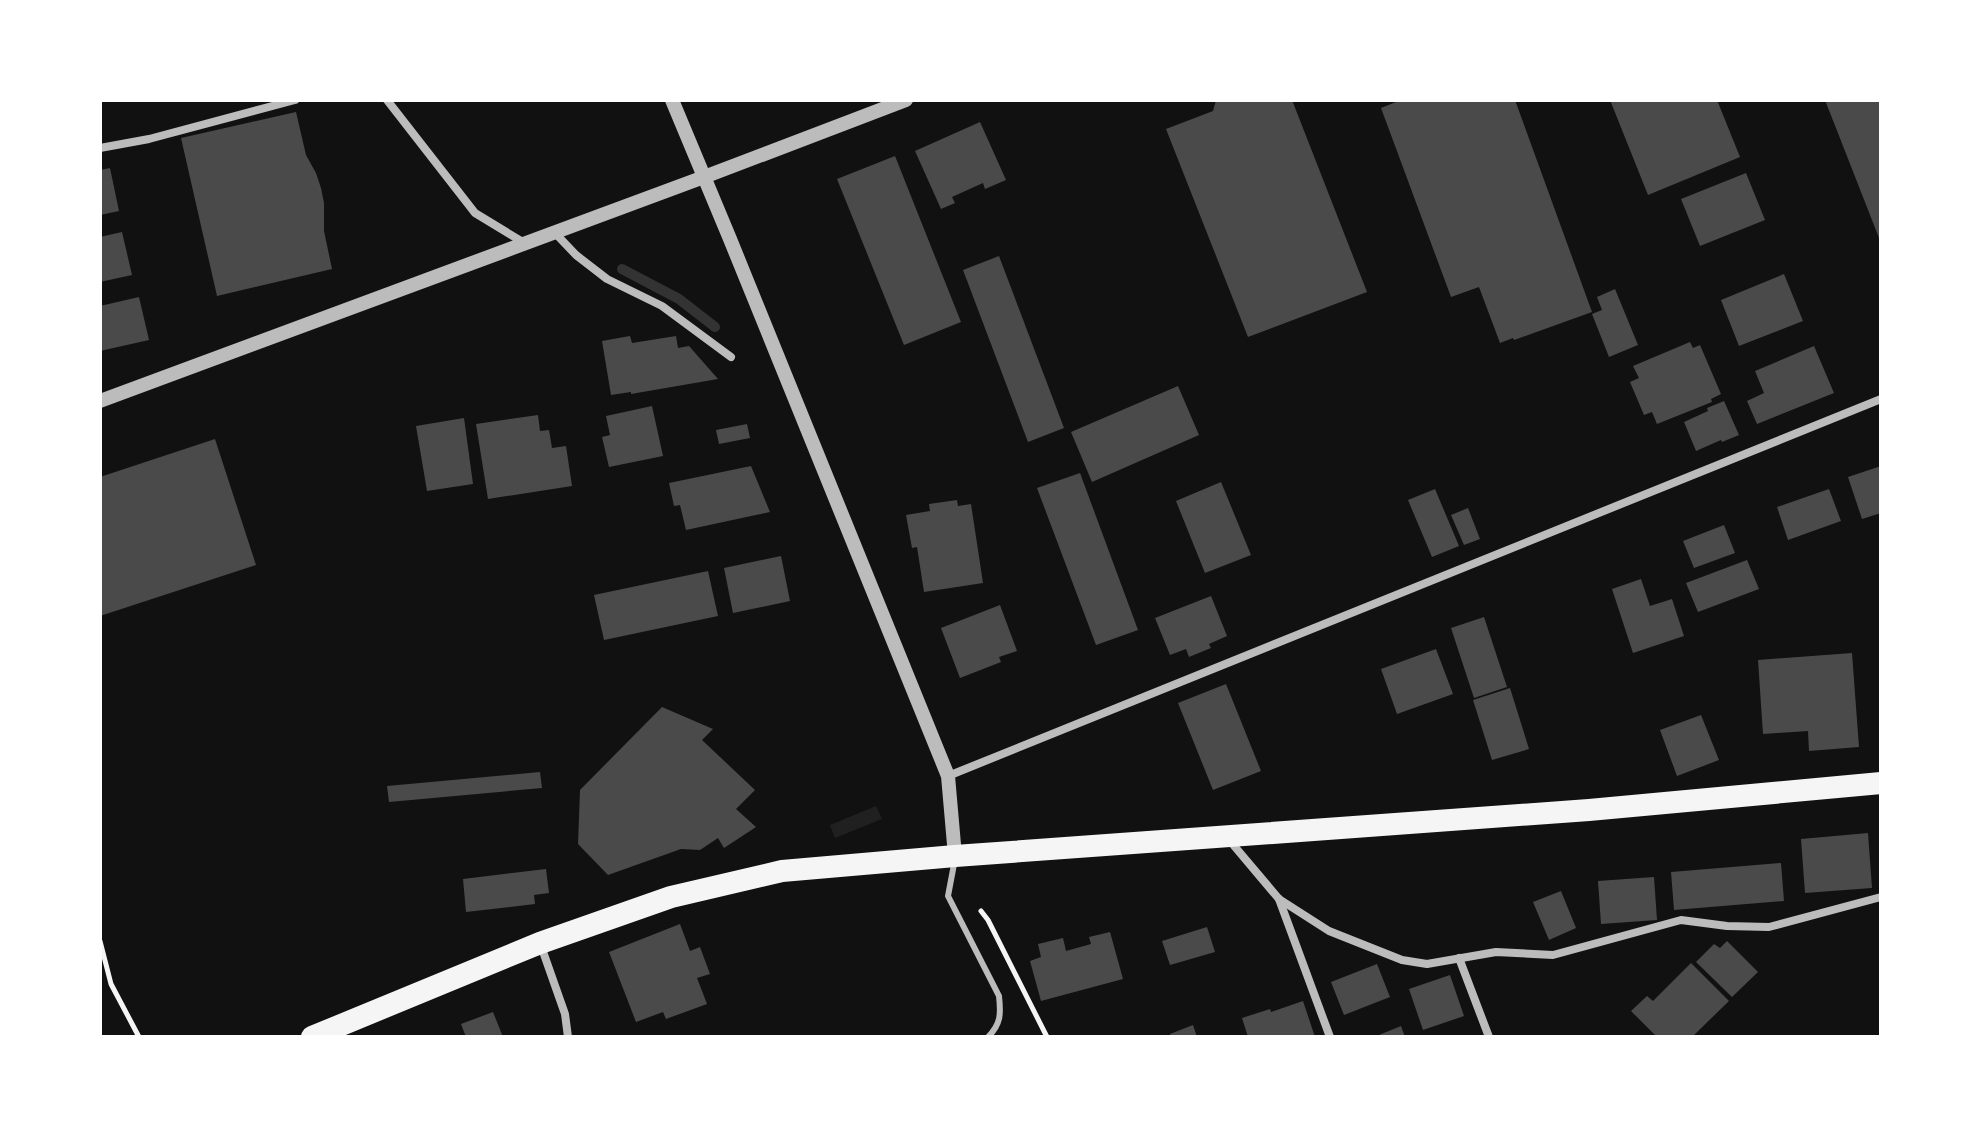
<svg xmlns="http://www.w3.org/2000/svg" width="1981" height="1137" viewBox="0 0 1981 1137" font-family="Montserrat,sans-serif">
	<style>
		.green { fill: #202020 }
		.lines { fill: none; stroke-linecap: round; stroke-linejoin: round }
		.stream { stroke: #333; stroke-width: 10 }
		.building { fill: #4a4a4a }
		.path { stroke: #f5f5f5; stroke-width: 5 }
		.service { stroke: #bcbcbc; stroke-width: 6 }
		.minor { stroke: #bcbcbc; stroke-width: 8 }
		.tertiary { stroke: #bcbcbc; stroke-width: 14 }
		.trunk { stroke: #f5f5f5; stroke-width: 22 }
	</style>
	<rect width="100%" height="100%" fill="#111"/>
	<polygon class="green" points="876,806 882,819 835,838 830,825"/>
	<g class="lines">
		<polyline class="stream" points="622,269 679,299 715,327"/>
	</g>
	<g class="building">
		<polygon points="1216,100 1292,100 1367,292 1248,337 1166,129 1213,111"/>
		<polygon points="1401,100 1515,100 1592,312 1514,340 1513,338 1500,343 1479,287 1451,297 1381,108"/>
		<polygon points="1610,100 1717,100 1740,157 1648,195"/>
		<polygon points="1825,100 1881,100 1881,243"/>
		<polygon points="296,112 306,155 316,173 321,188 324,203 324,231 332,269 217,296 181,138"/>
		<polygon points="980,122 1006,180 985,189 983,183 952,197 955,203 941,209 915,151"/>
		<polygon points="895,156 961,322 904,345 837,179"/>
		<polygon points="110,168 119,211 100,215 100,170"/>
		<polygon points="1746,173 1765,220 1700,246 1681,199"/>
		<polygon points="122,232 132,275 100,282 100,237"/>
		<polygon points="999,256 1064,428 1028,442 963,270"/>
		<polygon points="1784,274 1803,321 1739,346 1721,300"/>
		<polygon points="1615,289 1638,345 1609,357 1592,314 1602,310 1597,297"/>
		<polygon points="139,297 149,340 100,351 100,306"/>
		<polygon points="630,336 632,343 676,336 678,348 689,346 718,379 631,394 631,392 611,395 602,341"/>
		<polygon points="1690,342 1693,348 1700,345 1721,394 1711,399 1712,402 1657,424 1652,412 1644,415 1630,382 1639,378 1633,366"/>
		<polygon points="1814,346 1834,393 1757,424 1747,401 1764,393 1755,371"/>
		<polygon points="1178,386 1199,435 1092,482 1071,432"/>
		<polygon points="1724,401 1739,435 1722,442 1721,440 1696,451 1684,422 1708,411 1707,408"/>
		<polygon points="652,406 663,456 609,467 602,437 610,435 606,416"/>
		<polygon points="538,415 540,431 549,430 552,448 566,446 572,486 488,499 476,424"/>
		<polygon points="464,418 473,484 427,491 416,426"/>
		<polygon points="747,424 750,438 719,444 716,430"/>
		<polygon points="215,439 256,565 100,616 100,477"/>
		<polygon points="751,466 770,512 686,530 680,505 674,506 669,483"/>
		<polygon points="1881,466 1881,513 1862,519 1848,477"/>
		<polygon points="1080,473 1138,630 1096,645 1037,488"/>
		<polygon points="1221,482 1251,555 1205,573 1176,501"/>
		<polygon points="1435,489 1459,546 1432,557 1408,500"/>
		<polygon points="1829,489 1841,521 1788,540 1777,507"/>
		<polygon points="957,500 958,506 971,504 983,583 924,592 917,547 912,548 906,515 930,511 929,504"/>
		<polygon points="1468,508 1480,539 1464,545 1451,515"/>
		<polygon points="1724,525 1735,553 1694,568 1683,541"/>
		<polygon points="781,556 790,601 733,613 724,568"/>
		<polygon points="1747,560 1759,589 1698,612 1686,583"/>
		<polygon points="708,571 718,616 604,640 594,595"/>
		<polygon points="1641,579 1650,606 1672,599 1684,636 1633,653 1612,589"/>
		<polygon points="1211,596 1227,636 1209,644 1211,648 1189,657 1186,649 1170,655 1155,618"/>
		<polygon points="1000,605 1017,651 999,657 1001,662 960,678 941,628"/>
		<polygon points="1484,617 1507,687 1474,698 1451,628"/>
		<polygon points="1436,649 1453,694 1397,714 1381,669"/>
		<polygon points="1852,653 1859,747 1809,751 1808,731 1763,734 1758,660"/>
		<polygon points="1226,684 1261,771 1213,790 1178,703"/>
		<polygon points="1510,688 1529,749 1492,760 1473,700"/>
		<polygon points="662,707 713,729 702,740 755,790 736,809 756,827 724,848 718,838 700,850 681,849 608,875 578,844 580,790"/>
		<polygon points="1701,715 1719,760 1677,776 1660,730"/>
		<polygon points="540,772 542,788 389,802 387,786"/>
		<polygon points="1868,833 1872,888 1805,893 1801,839"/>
		<polygon points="1781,863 1784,901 1674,910 1671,872"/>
		<polygon points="546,869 549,893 534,895 535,904 466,912 463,879"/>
		<polygon points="1654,877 1657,920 1601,924 1598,881"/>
		<polygon points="1561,891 1576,928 1549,940 1533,902"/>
		<polygon points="680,924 690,951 700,947 710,974 697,978 707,1004 666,1019 663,1012 636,1022 609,952"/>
		<polygon points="1207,927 1215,952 1170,965 1162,941"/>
		<polygon points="1110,932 1123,979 1041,1001 1030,961 1041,957 1038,944 1063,938 1066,951 1091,944 1089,937"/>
		<polygon points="1727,941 1758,972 1732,997 1696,962 1714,944 1720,948"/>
		<polygon points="1691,963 1729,1001 1692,1037 1657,1037 1631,1011 1647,996 1653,1001"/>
		<polygon points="1377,964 1390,997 1344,1015 1331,982"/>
		<polygon points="1450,975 1464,1016 1423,1030 1409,989"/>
		<polygon points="1303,1001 1315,1037 1248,1037 1242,1018 1270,1009 1271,1012"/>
		<polygon points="493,1012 503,1037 466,1037 461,1024"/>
		<polygon points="1193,1025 1197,1037 1171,1037 1170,1034"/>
		<polygon points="1401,1026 1405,1037 1374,1037"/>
	</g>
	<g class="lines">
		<g class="path">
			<polyline points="981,911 988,920 1047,1037"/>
			<polyline points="100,941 111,984 139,1037"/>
		</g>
		<path class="service" d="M955,859L948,896L999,996C1001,1014 1001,1024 988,1037"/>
		<g class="minor">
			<polyline points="387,100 475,213 526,244"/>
			<polyline points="100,148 149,139 295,100"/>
			<polyline points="555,233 576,255 607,279 662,306 731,357"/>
			<polyline points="948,776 1881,399"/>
			<polyline points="1230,841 1279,899 1329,931 1402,960 1427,964 1496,952 1553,955 1681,920 1727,926 1769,927 1881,897"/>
			<polyline points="1279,899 1330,1037"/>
			<polyline points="540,943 565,1014 568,1037"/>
			<polyline points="1459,958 1489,1037"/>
		</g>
		<g class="tertiary">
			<polyline points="672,100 730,239 948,776 955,856"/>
			<polyline points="100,401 704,177 906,100"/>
		</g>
		<polyline class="trunk" points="312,1037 540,943 671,897 782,871 955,856 1589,810 1881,783"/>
	</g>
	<rect width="1981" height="1137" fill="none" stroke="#ffffff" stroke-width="204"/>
</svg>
